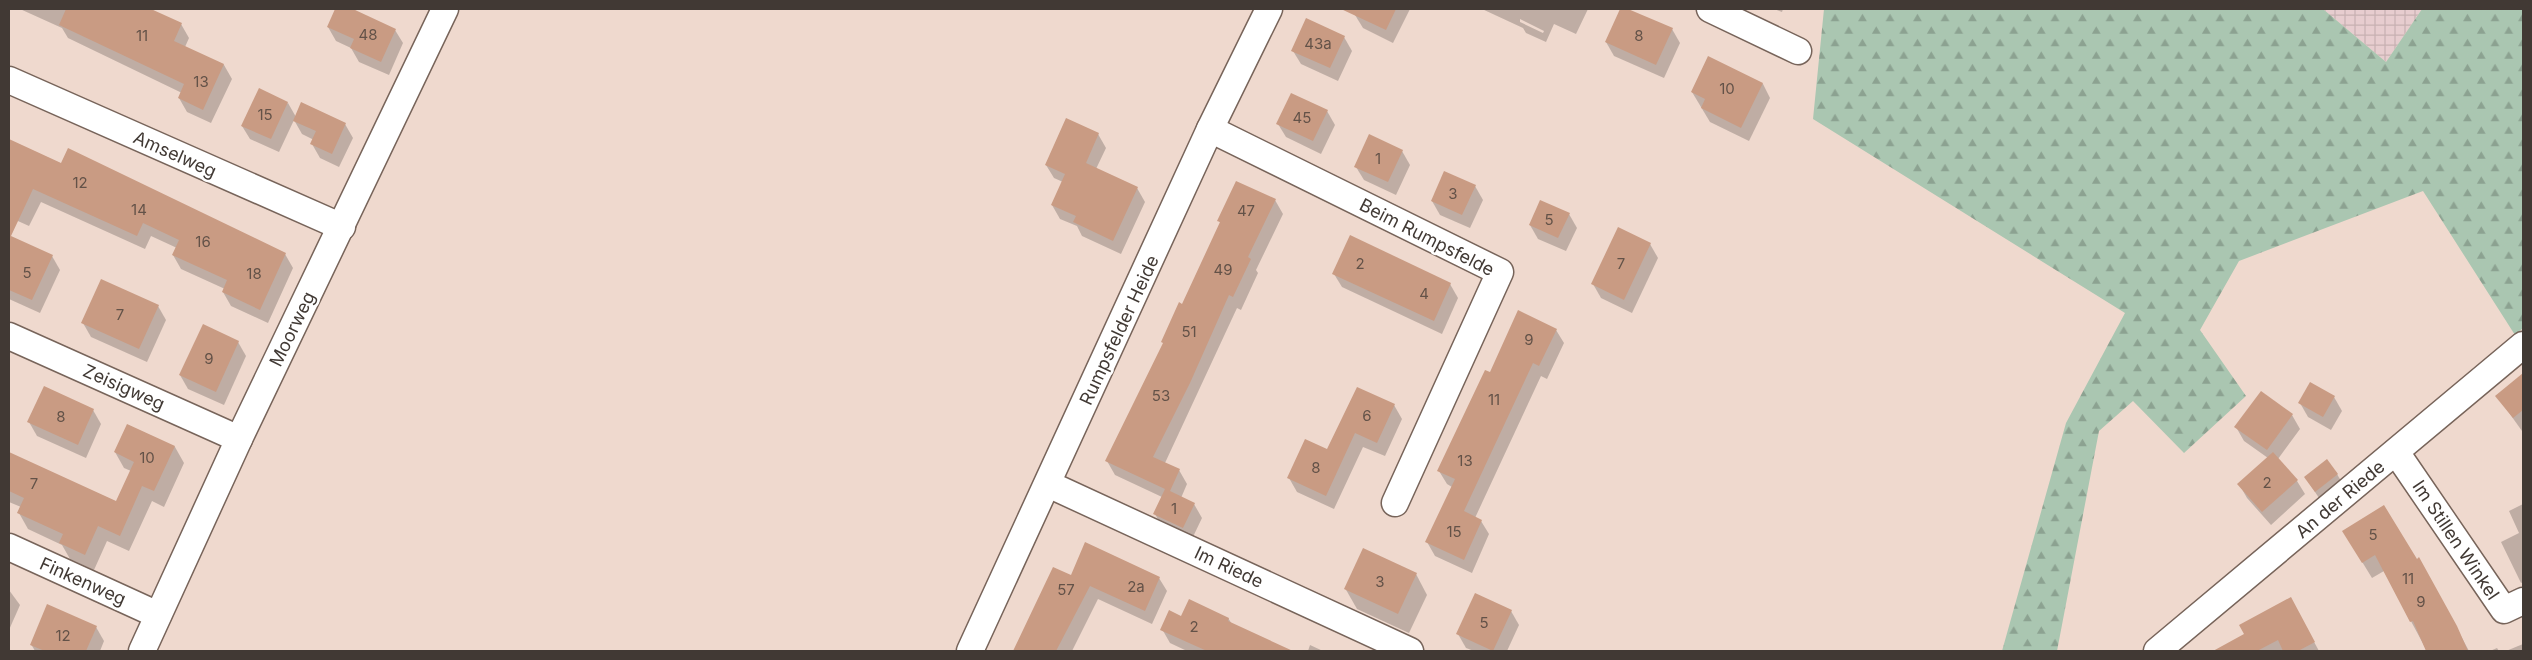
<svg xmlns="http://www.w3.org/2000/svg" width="2532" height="660" viewBox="0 0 2532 660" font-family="Inter,sans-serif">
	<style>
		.industrial { fill: url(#industrial-grid) }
		.forest { fill: url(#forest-firs) }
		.shadow { fill: #0003; fill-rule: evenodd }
		.building { fill: #c99b83 }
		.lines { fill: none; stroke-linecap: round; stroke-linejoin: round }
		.minor-casing { stroke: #77645a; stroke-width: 29 }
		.minor { stroke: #fff; stroke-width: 26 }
		.labels { text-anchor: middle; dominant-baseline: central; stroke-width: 5; stroke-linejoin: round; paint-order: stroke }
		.number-label { font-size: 15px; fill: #635248 }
		.street-label { font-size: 18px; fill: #413934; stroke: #fff }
	</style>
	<defs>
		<pattern id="industrial-grid" width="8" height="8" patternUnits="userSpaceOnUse" patternTransform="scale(1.25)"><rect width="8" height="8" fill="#e7cdcf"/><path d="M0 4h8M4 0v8" fill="none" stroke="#c7b1b2"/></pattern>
		<pattern id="forest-firs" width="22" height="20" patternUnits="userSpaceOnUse" patternTransform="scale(1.25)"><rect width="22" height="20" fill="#aac6b1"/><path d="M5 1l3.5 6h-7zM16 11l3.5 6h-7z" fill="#8ca291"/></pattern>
	</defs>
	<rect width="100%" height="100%" fill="#efd9ce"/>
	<polygon class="industrial" points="2323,9 2422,9 2386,62"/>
	<polygon class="forest" points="1824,9 2323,9 2386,62 2422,9 2523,9 2523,328 2515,335 2423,191 2239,261 2200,330 2246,396 2184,453 2133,401 2099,431 2057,651 2002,651 2066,423 2125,313 1813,119"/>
	<g class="shadow">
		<polygon points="20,9 147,9 181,24 189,38 185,47 224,65 232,79 211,123 187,112 179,98 182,93 68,38 62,28"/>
		<polygon points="337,9 350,9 395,30 403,43 389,75 359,62 351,48 336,41 328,27"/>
		<polygon points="1358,9 1410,9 1393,43 1363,28 1355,15"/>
		<path d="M1482,9H1588L1576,34L1554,24L1546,42L1526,33L1523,28ZM1520,19L1544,31L1543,33L1520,22Z"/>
		<polygon points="1621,9 1672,29 1680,43 1664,78 1614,56 1606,42"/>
		<polygon points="1774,9 1783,9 1782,12"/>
		<polygon points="1344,37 1352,51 1338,81 1301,64 1293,51"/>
		<polygon points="1709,58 1763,84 1770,98 1749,141 1710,122 1692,92"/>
		<polygon points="288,103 296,117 345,124 353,138 339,167 320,158 312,144 314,140 302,134 294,120 279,152 250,139 242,126"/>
		<polygon points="1327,111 1335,125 1321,154 1286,137 1278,124"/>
		<polygon points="1098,134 1106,148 1096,169 1137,188 1145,202 1121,254 1082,236 1077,226 1060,219 1052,205 1063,182 1054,178 1046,165"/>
		<polygon points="9,140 62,164 285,254 293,268 268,323 231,306 223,292 225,289 181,269 173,255 177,248 151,236 145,249 41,202 29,226 9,217"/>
		<polygon points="1402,151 1410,165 1396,195 1364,180 1356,167"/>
		<polygon points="1475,186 1483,200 1470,228 1440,215 1432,201"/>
		<polygon points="1275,200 1283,214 1256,270 1258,273 1241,310 1237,308 1165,463 1179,470 1187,484 1181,498 1194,504 1202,518 1191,541 1163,528 1155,514 1162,497 1115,475 1107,461 1183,305 1221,224 1219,221"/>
		<polygon points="1569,214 1577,228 1566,251 1538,239 1530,225"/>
		<polygon points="9,236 52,256 60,270 40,313 9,299"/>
		<polygon points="1650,244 1658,258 1632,313 1601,298 1593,284"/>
		<polygon points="1334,274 1450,284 1458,298 1442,334 1342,287"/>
		<polygon points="158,306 166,320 147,362 91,337 83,323"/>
		<polygon points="1556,330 1564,343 1547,379 1541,376 1475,518 1481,521 1489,534 1472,573 1435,556 1427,542 1452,487 1447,484 1439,471 1490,374"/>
		<polygon points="238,342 246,356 224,405 188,389 180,375"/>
		<polygon points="2523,375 2523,430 2522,431 2497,396"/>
		<polygon points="2311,384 2334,397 2342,411 2331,430 2308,417 2300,403"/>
		<polygon points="1394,405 1402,419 1385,456 1363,447 1334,509 1297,492 1289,478"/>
		<polygon points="93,410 101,424 86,458 37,436 29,422"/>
		<polygon points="2292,415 2300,429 2278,459 2297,481 2305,494 2271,525 2247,498 2239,484 2268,458 2244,441 2236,427"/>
		<polygon points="128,425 175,447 184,463 164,507 152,501 129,551 107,541 94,570 70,559 62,545 28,529 19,513 21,507 9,502 9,454 117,502 131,471 124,468 115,452"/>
		<polygon points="2337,474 2341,481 2319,498 2305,477"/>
		<polygon points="2523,504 2523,582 2521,583 2501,542 2519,533 2509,511"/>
		<polygon points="2353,547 2416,560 2428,575 2469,651 2427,651 2384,571 2372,578"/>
		<polygon points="1054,568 1071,576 1159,578 1167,591 1152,624 1098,599 1072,651 1014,651"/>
		<polygon points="1416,574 1427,595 1409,633 1357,609 1345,588"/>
		<polygon points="9,590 20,605 9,630"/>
		<polygon points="1511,611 1519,625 1507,651 1474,651 1466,648 1458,634"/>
		<polygon points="2300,616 2319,651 2216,651 2246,635"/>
		<polygon points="1182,617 1228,618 1232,624 1290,651 1187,651 1170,643 1162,629"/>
		<polygon points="96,627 104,641 100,651 35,651 31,644"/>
		<polygon points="2523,644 2523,651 2506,651"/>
		<polygon points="1310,645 1323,651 1308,651"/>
		<polygon points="2497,648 2499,651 2490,651"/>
	</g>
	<g class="building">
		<polygon points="66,9 151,9 182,23 174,41 224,64 203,110 178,98 184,84 59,25"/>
		<polygon points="335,9 353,9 396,29 381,62 350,48 354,39 327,27"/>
		<polygon points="1341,9 1396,9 1386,30"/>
		<polygon points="1620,9 1628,9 1673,28 1656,65 1605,42"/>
		<polygon points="1306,18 1345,36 1330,68 1291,51"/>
		<polygon points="1708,56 1763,83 1741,128 1701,108 1705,99 1691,92"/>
		<polygon points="259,88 288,102 271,139 241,126"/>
		<polygon points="1291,93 1328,110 1313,141 1276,124"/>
		<polygon points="301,102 346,123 332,154 310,144 316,131 293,121"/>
		<polygon points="1066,118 1099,133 1086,163 1138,187 1113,241 1073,222 1076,216 1051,205 1065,174 1045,165"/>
		<polygon points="1369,134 1403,150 1388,182 1354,167"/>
		<polygon points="9,139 61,163 68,148 286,253 260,310 222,292 227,280 172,255 179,240 143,223 137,236 33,189 11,236 53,255 32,300 9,290"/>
		<polygon points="1444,171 1476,185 1462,215 1431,201"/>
		<polygon points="1236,181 1276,199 1248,257 1251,259 1233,297 1229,295 1190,383 1153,457 1180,469 1170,491 1195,503 1183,528 1153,514 1165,489 1105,461 1163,343 1161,342 1179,302 1182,304 1220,222 1217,221"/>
		<polygon points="1540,200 1570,213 1558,238 1529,225"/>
		<polygon points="1618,227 1651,243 1624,300 1591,284"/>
		<polygon points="1350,235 1451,283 1434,321 1332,274"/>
		<polygon points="101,279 159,305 139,349 81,323"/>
		<polygon points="1518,310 1557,329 1539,366 1533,363 1464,511 1482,520 1464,560 1425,542 1455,479 1437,471 1485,370 1490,372"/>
		<polygon points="203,324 239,341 216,392 179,375"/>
		<polygon points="2523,373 2523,410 2513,418 2495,396"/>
		<polygon points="2310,382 2335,396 2323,417 2298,403"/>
		<polygon points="44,386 94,409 78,445 27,422"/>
		<polygon points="1357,387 1395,404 1377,443 1355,433 1326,496 1287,478 1305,439 1327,449"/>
		<polygon points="2261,391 2293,414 2267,450 2234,427"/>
		<polygon points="127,424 175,446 154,491 142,486 120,536 98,526 85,555 59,543 63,534 17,513 24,498 9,491 9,452 116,501 134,462 114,452"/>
		<polygon points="2273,452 2298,480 2262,512 2237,484"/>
		<polygon points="2327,459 2338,474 2315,492 2304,477"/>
		<polygon points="2384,505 2417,559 2419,557 2457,626 2468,651 2426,651 2413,621 2410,622 2375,555 2362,563 2342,531"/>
		<polygon points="1085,542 1160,577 1145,611 1090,586 1056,651 1013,651 1053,567 1071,575"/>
		<polygon points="1363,548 1417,573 1398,614 1344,589"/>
		<polygon points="1475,593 1512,610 1493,651 1456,634"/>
		<polygon points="2291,597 2315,642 2298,651 2283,651 2278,640 2257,651 2213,651 2244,634 2239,625"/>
		<polygon points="1189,599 1229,618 1228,621 1293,651 1207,651 1160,630 1169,610 1181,616"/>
		<polygon points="47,604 97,626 86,651 45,651 30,645"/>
	</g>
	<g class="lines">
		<g class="minor-casing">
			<g id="minor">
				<polyline points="1710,9 1798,51"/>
				<polyline points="9,80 342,227"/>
				<polyline points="1210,129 1500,272 1395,503"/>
				<polyline points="9,336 239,439"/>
				<polyline points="2396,452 2504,610 2523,601"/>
				<polyline points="1048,484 1410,651"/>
				<polyline points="9,547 158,615"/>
				<polyline points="142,651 239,439 445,9"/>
				<polyline points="970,651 1210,129 1269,9"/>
				<polyline points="2157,651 2523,345"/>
			</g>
		</g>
		<use href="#minor" class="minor"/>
	</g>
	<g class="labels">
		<g class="number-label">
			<text x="368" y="34">48</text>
			<text x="142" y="35">11</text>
			<text x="1639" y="35">8</text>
			<text x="1318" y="43">43a</text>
			<text x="201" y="81">13</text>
			<text x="1727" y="88">10</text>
			<text x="265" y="114">15</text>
			<text x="1302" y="117">45</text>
			<text x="1378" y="158">1</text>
			<text x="80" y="182">12</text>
			<text x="1453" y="193">3</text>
			<text x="139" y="209">14</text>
			<text x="1246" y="210">47</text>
			<text x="1549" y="219">5</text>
			<text x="203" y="241">16</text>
			<text x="1360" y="263">2</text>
			<text x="1621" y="263">7</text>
			<text x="1223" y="269">49</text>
			<text x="27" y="272">5</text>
			<text x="254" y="273">18</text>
			<text x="1424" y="293">4</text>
			<text x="120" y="314">7</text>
			<text x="1189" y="331">51</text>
			<text x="1529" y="339">9</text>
			<text x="209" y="358">9</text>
			<text x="1161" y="395">53</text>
			<text x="1494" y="399">11</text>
			<text x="1367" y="415">6</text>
			<text x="61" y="416">8</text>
			<text x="147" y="457">10</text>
			<text x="1465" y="460">13</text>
			<text x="1316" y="467">8</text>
			<text x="2267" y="482">2</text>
			<text x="34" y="483">7</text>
			<text x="1174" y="508">1</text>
			<text x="1454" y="531">15</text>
			<text x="2373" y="534">5</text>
			<text x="2408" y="578">11</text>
			<text x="1380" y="581">3</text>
			<text x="1136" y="586">2a</text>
			<text x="1066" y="589">57</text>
			<text x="2421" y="601">9</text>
			<text x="1484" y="622">5</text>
			<text x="1194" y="626">2</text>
			<text x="63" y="635">12</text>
		</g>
		<g class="street-label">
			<text transform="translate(175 154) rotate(24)">Amselweg</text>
			<text transform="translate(1427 237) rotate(27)">Beim Rumpsfelde</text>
			<text transform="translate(292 329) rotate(-64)">Moorweg</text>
			<text transform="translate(1119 330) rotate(-65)">Rumpsfelder Heide</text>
			<text transform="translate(124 387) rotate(24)">Zeisigweg</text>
			<text transform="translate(2340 499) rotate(-40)">An der Riede</text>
			<text transform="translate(2456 540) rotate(56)">Im Stillen Winkel</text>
			<text transform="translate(1229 567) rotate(25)">Im Riede</text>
			<text transform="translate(83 581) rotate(24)">Finkenweg</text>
		</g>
	</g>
	<rect width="2532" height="660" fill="none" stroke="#413934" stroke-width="20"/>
</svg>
